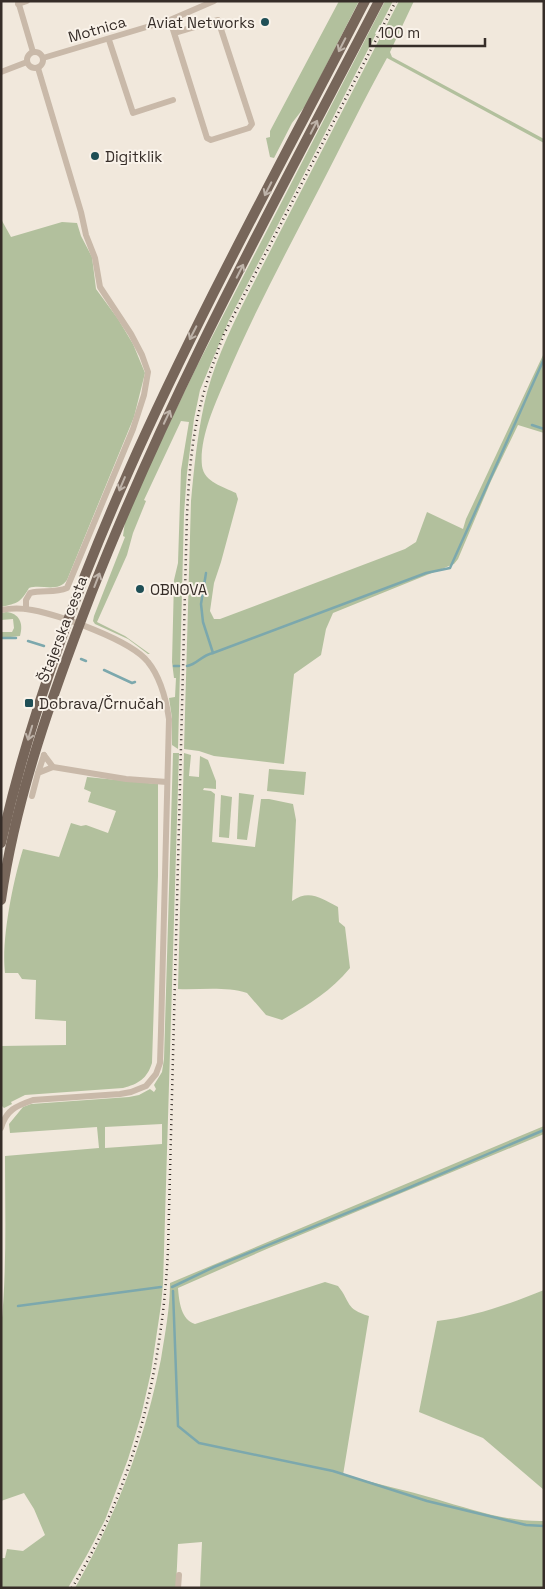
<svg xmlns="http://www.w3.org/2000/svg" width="545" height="1589" viewBox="0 0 545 1589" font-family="'Space Grotesk',sans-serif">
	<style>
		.green { fill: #b2c09d; fill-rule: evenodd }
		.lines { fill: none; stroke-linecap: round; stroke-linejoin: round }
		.stream { stroke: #7ca8ad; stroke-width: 2.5 }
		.street { stroke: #c9b9a9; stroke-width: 6 }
		.primary { stroke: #77665a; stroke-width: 10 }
		.rail { stroke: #362d28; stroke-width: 2.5; stroke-dasharray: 1 4; stroke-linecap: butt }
		.oneway { stroke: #beb3a9 }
		.poi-dot { fill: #1f4f56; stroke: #f9f2e9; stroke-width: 2 }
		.labels { text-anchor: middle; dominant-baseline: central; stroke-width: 4; stroke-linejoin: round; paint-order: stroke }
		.poi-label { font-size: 15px; fill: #362d28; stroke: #f9f2e9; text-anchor: start }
		.street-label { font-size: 15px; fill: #362d28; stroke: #f9f2e9 }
	</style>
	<rect width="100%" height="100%" fill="#f1e8dc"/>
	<g class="green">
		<polygon points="339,1 359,1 306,105 292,123 274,158 270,157 266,138 270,137 270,131"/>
		<polygon points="385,1 393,1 229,320 200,390 194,419 187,473 184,514 178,749 172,745 172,718 169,698 175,697 176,678 174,678 172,662 174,580 178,563 181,470 189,422 181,421 144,500 146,501 133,533 127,555 97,622 125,636 150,654 148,654 128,639 95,624 93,621 94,616 125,537 123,536 125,522 152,459 196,368"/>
		<path d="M399,1H414L390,52L392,57L544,139V143L387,58C363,101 342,145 319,189C286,253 252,316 224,383C214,406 199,440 202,466C204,482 224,487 236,493L238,499L221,562L214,583L210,611L214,619H220L405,549L416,542L427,512L463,529L466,519L544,353V433L518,425L491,481L458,559L454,564L333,613L326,629L321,655L294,674L284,764L214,756L199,751L184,749L191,501C194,469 197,437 204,405C212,368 229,332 246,298Z"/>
		<path d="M1,219L11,237L62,222L77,223L81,236L92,257L96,289L118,319L133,344L145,373L134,417L67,580C58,593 42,584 29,588C20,603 18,603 1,607Z"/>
		<path d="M6,612C19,613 24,623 20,636L1,638V632H12L14,628L13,619L1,620V613Z"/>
		<path d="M173,753H179L163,1284L161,1305L151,1372L141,1416L128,1459L105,1520L88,1553L68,1588H1V1558H5L7,1549L23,1551L45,1535L34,1509L24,1493L1,1501V1329C7,1271 5,1213 5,1156L99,1148L97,1127L10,1133L9,1124L23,1107L31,1104L129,1097L139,1095L150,1089L154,1092L156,1089L154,1085L162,1072L164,1059ZM162,1124V1144L105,1148V1127Z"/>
		<path d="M184,753L191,755L189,776L199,777L200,756L208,760L216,781V789L204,788L203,790L211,791L215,794L212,842L255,847L261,799H269L293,804L296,820L292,901C309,889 321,898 338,907L339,922L345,927L350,968C330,992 308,1005 282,1020L266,1015L247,993C225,986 200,990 178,989Z"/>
		<polygon points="269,769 306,772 304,795 267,791"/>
		<path d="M87,777L158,784V876L152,1063C147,1079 138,1084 123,1088L25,1095L11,1102L12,1104L4,1108L1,1105V1046L66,1045V1021L35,1019L36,980L22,979L18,973H5C1,940 13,881 23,849L59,857L71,823L81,826L86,825L108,833L116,811L88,802L91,792L84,789Z"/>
		<polygon points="239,793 254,795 247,840 237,839"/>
		<polygon points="221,795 232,797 229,838 219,837"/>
		<path d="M544,1126V1134L269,1248L178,1288C179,1301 181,1320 195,1324L325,1282L338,1286C351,1302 345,1309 369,1316L343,1475C374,1483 405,1490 436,1499C470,1509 507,1522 544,1521V1588H200L202,1542L178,1544L176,1588H75C116,1516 145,1440 161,1359C165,1334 170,1308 170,1283Z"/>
		<path d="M544,1290V1490L483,1438L419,1412L437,1321C473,1317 510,1304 544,1290Z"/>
	</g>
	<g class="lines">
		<g class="stream">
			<polyline points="532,425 544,429"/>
			<polyline points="206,573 201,604 203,622 213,653"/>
			<polyline points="1,638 16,638"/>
			<polyline points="28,641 44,646"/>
			<polyline points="81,659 86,661"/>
			<polyline points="174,666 179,666"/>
			<path d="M187,666C198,664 200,656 213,653L426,573L450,568L544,359"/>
			<polyline points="104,670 132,683 135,682"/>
			<polyline points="172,1287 214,1267 401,1191 544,1130"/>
			<polyline points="173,1291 178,1426 199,1443 333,1471 427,1501 526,1525 544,1526"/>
			<polyline points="18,1306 161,1287"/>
		</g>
		<g class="street">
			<polyline points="18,1 33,52"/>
			<polyline points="18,4 27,1"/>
			<polyline points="170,20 207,138 211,140 249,128 252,124 218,20 174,33"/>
			<polyline points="109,40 133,113 173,100"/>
			<circle cx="35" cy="60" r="8"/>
			<polyline points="43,58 170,20 214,1"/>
			<polyline points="1,72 27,62"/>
			<path d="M26,609V600L30,593C43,590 55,593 67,588L133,429L144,395L148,372L142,355L131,334L100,287L95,258L86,235L81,212L38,68"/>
			<path d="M1,610C11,608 22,608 32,610C59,615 131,640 148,662C161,678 166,699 169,719L161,1031L160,1063L156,1074L146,1086L131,1092L120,1094L33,1100C16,1106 6,1110 1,1128"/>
			<polyline points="44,755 53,767 126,779 167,782"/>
			<polyline points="38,773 44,755"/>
			<polyline points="32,796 38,773 53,767"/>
			<polyline points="178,1588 179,1575"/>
		</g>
		<g class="primary">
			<path d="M1,843C69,542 225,273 365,1"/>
			<path d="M1,900C16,795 53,693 91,594C171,389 278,196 379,1"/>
		</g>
		<path class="rail" d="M72,1588C135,1483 162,1372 168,1250L187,514C189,479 191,443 200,407C206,382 215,358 224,334L396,1"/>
	</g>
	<defs><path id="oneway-shaft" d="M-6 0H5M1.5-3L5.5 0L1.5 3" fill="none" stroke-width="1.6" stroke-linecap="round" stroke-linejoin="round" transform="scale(1.25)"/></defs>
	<g class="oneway">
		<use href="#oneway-shaft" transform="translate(342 45) rotate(117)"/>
		<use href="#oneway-shaft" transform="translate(314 127) rotate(-63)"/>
		<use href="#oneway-shaft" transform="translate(268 189) rotate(117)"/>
		<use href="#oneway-shaft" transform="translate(240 271) rotate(-63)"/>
		<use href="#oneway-shaft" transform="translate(193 333) rotate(117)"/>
		<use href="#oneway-shaft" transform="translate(167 417) rotate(-65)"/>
		<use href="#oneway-shaft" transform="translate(122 484) rotate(113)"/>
		<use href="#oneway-shaft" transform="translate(97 580) rotate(-69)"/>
		<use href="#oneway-shaft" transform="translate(30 733) rotate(107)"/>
	</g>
	<g class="poi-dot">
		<circle cx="265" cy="22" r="5"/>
		<circle cx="95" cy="156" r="5"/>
		<circle cx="140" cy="589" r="5"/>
		<rect x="24" y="698" width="10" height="10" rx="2.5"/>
	</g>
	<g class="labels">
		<g class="poi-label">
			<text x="255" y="22" text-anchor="end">Aviat Networks</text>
			<text x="105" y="156">Digitklik</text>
			<text x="150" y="589">OBNOVA</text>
			<text x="39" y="703">Dobrava/Črnučah</text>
		</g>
		<g class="street-label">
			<text transform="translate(97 29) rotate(-16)">Motnica</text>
			<text transform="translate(62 629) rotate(-69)">Štajerska cesta</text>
		</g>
	</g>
	<rect width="545" height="1589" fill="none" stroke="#362d28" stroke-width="5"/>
	<path d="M370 38v8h115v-8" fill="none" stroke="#362d28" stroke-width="2.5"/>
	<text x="378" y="38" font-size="15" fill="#362d28" stroke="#f9f2e9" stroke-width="4" paint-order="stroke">100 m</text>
</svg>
